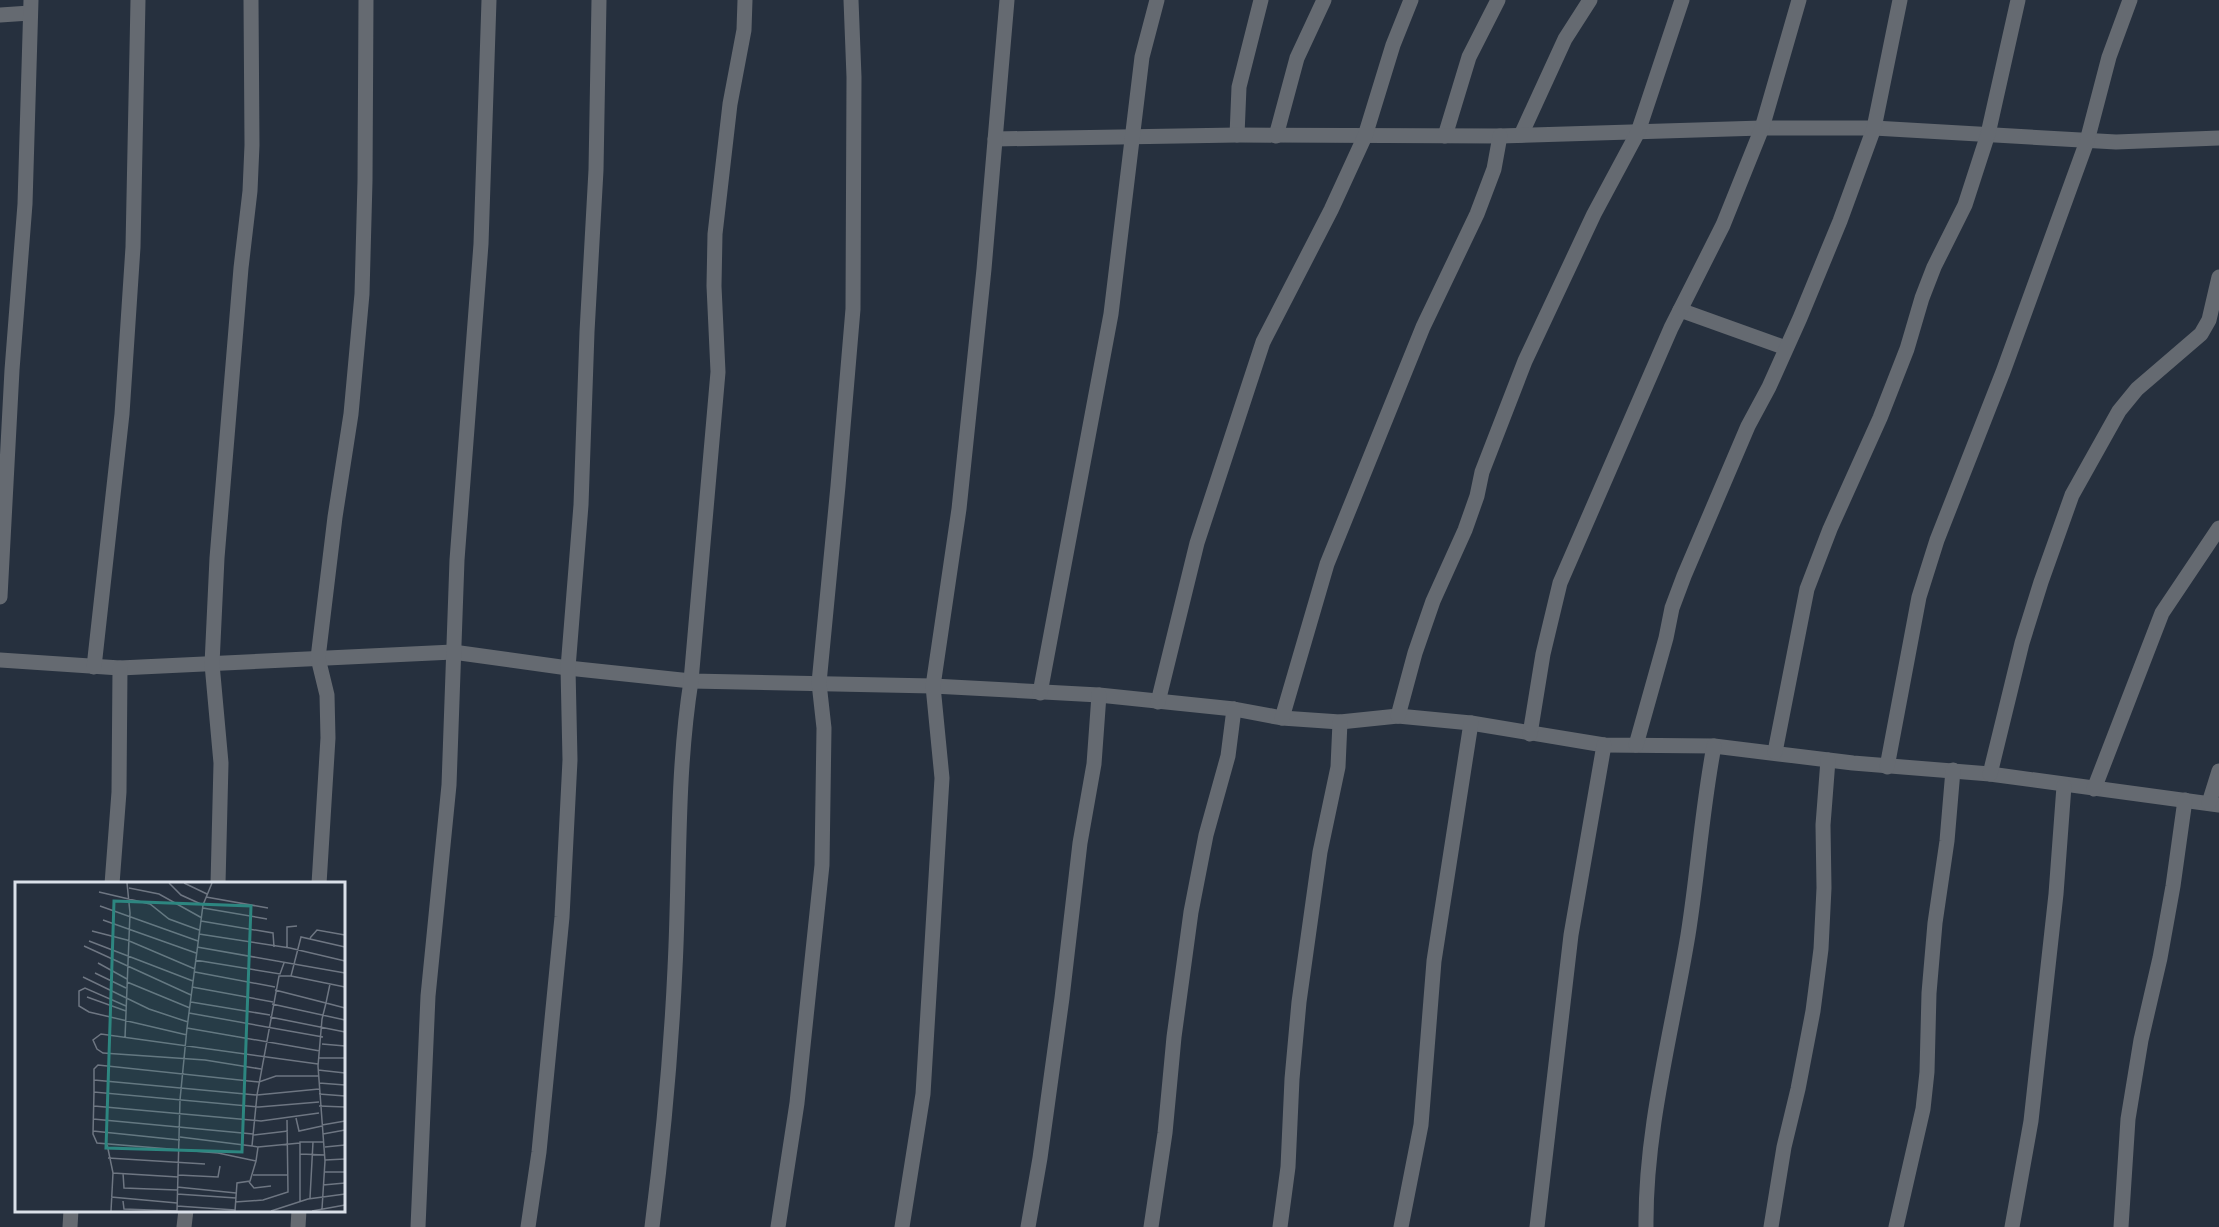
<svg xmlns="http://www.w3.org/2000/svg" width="2219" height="1227" viewBox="0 0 2219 1227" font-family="Mulish,sans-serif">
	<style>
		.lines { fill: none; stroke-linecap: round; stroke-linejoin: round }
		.minor { stroke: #656a71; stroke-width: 15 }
		.inset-road { fill: none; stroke: #6e7682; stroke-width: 1.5 }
		.view { fill: #2d8680; fill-opacity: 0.15; stroke: #2d8680; stroke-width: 3 }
		.inset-edge { fill: none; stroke: #dae0e9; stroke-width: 3 }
	</style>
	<rect width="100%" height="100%" fill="#26303e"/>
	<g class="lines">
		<g class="minor">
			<polyline points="0,15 30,13"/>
			<polyline points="1237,135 1239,87 1261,0"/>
			<polyline points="1521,135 1565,39 1590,0"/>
			<polyline points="1276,136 1297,58 1324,0"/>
			<polyline points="1445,136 1469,57 1498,0"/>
			<polyline points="995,139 1237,135 1500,136 1762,128 1874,128 2116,142 2219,138"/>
			<polyline points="1680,310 1786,348"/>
			<polyline points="0,597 12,370 25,204 31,0"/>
			<polyline points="0,660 120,668 453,652 568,668 691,681 933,686 1099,695 1234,709 1282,718 1340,722 1398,716 1471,723 1604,745 1714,746 1853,763 1990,774 2219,805"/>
			<polyline points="94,667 122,414 133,247 138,0"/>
			<polyline points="1040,693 1111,314 1142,57 1157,0"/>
			<polyline points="1158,702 1197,543 1263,342 1331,210 1365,136 1393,45 1411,0"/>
			<polyline points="1398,716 1415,653 1433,601 1465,530 1477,496 1482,472 1525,361 1594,214 1638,132 1682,0"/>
			<polyline points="1282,718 1327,564 1423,327 1477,214 1494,169 1500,136"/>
			<polyline points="1530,734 1543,654 1560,583 1671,328 1723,225 1762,128 1799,0"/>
			<polyline points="1636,745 1666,638 1672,608 1684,576 1748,426 1769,387 1800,318 1840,221 1874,128 1900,0"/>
			<polyline points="1775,752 1807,589 1830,529 1880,418 1907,349 1922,298 1934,267 1965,205 1988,134 2018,0"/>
			<polyline points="1887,767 1919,597 1937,540 2003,372 2087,141 2109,57 2130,0"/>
			<polyline points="1990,774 2022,643 2041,582 2072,495 2119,411 2137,389 2201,334 2209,320 2219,277"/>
			<polyline points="2094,789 2162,613 2219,528"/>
			<polyline points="2209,803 2219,771"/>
			<polyline points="112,884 119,792 120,668"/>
			<polyline points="218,884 221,763 212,664 217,558 241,268 250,191 252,145 251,0"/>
			<polyline points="319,884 328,738 327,695 318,658 335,517 351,414 362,294 365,181 366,0"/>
			<polyline points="70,1227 71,1210"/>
			<polyline points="184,1227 186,1210"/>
			<polyline points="298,1227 299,1210"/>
			<polyline points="418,1227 428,996 449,785 457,560 481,244 489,0"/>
			<polyline points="528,1227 539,1152 562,917 570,760 568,668 581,505 587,332 596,170 599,0"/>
			<path d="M652,1227C663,1141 671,1054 675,968C680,872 676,776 691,681L718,372L714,286L715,234L730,104L744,30L745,0"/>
			<polyline points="778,1227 797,1103 822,865 824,728 819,683 838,486 853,309 854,77 851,0"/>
			<polyline points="902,1227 923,1094 942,778 933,686 959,509 984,269 1007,0"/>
			<polyline points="1028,1227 1040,1158 1062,998 1080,843 1094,764 1099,695"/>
			<polyline points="1151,1227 1165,1133 1174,1037 1191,912 1206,835 1228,756 1234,709"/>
			<polyline points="1280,1227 1288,1167 1292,1079 1299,1002 1320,852 1338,767 1340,722"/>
			<polyline points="1401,1227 1421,1125 1434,961 1471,723"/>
			<polyline points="1537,1227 1571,935 1604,745"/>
			<path d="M1646,1227C1645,1129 1672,1032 1688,935C1698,872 1702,809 1714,746"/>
			<polyline points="1771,1227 1784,1147 1798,1089 1813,1011 1821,949 1824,888 1823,825 1828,760"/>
			<polyline points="1896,1227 1923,1109 1927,1072 1929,993 1935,923 1947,841 1953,770"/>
			<polyline points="2012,1227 2031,1121 2056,894 2064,786"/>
			<polyline points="2121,1227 2128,1119 2141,1040 2160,958 2173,886 2185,800"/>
		</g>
	</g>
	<g transform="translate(15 882)">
		<rect width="330" height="330" fill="#26303e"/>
		<path class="inset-road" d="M154,1L166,13L188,23M169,1L192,12M114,6L144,12L187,36M84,10L135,22L154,37L184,48M191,15L253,26M85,24L183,59M188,26L252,37M88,38L181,71M186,39L258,51L259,65M77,49L112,58L180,87M184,52L275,66L330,79M295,56L302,48L330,53M74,59L178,99M69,64L176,113M182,65L330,91M272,66V45L282,44M180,78L265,92L269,81M83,81L112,97M180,90L260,105M80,91L111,106M276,94L330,105M68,95L134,127L173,140M112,100L175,126M177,105L258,120M260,108L311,121L315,102M72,115L111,129M176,120L255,133M257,122L330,138M111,124L70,106L64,109V124L74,130L172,153M174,131L308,155M255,135L330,150M172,146L305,169M110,156L115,31L112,1M307,162L330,164M304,176H330M246,187L190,178L88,171L82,167L78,158L86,152L303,182M303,188L330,191M79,198L242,213L304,207M304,201L330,203M79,210V187L83,183L244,200L261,194H303M304,212L330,214M79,224L246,239L304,231M304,224L330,225M281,236L284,249L307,244M78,237L238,252M307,243L330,239M78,249L165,258M308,252L330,248M238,253L273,249M165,255L237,264M92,262L98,291L163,295M243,265L285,261M310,265L330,263M285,272L310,273M93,276L190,282M310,278L330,277M241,279L203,271L82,261L78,252L79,210L244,225L304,220M309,290H330M108,291L109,306L162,308M163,293L203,295L205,284M238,293H273M234,300L239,306L256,304M308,303L330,301M162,305L221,311M162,312L221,316M96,315L162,321M295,316L298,260M108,319L109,327L162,329M285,319V260H309M220,320L248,318L273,310L272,238M162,324L220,328M307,327L310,279L303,184L307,137L311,121L330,126M96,329L98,291M162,329L165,218L172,146L188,23L197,1M220,329L222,301L235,299L241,279L243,265L237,264L242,213L264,94H276L286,55L330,65M256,329L293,317L330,312M297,329L330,323"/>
		<path class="view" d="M99,19L236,24L227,270L91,266Z"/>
		<rect width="330" height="330" class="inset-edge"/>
	</g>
</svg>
